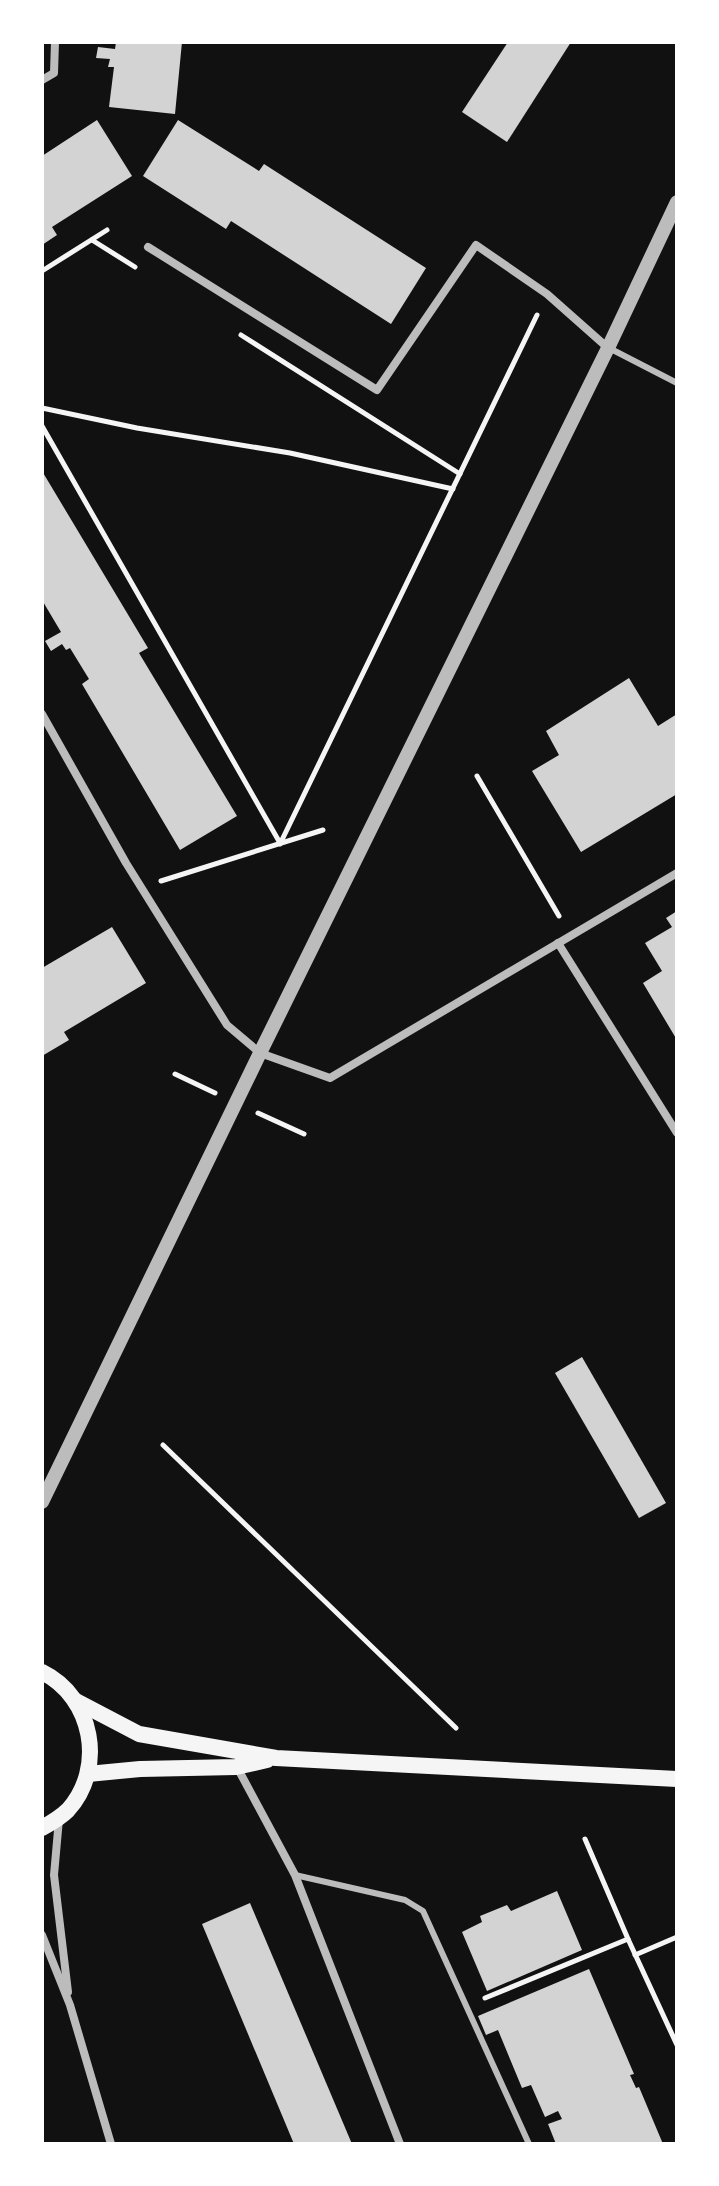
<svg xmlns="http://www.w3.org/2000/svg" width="719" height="2186" viewBox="0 0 719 2186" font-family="Manrope,sans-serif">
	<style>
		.building { fill: #d3d3d3 }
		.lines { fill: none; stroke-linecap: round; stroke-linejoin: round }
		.path { stroke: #f5f5f5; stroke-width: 5 }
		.service { stroke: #bcbcbc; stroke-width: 6 }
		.minor { stroke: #bcbcbc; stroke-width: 8 }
		.tertiary { stroke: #bcbcbc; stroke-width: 14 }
		.secondary { stroke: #f5f5f5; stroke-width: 16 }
	</style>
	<rect width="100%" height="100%" fill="#111"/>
	<g class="building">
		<polygon points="116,42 182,42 175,114 109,107 114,67 108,67 110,59 96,58 98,47 115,49"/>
		<polygon points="508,42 571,42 507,142 462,112"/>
		<polygon points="97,120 132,176 52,227 57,235 42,245 42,156"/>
		<polygon points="178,120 259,171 264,164 426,268 391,324 231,221 226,229 143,176"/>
		<polygon points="42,471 148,648 139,653 237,816 180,850 82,684 89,679 70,648 66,650 62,644 51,651 45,641 61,632 42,600"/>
		<polygon points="629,678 658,726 677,714 677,794 581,852 532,771 559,755 546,731"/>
		<polygon points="677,911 677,1040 643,983 662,971 645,943 672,927 666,918"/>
		<polygon points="112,927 146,983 64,1032 69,1040 42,1056 42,968"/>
		<polygon points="582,1357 666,1503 639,1518 555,1373"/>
		<polygon points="557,1891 582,1950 487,1991 462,1932 482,1922 480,1916 507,1905 511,1911"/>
		<polygon points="250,1903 352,2144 294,2144 202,1924"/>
		<polygon points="589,1969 634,2074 630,2075 636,2088 639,2087 663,2144 556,2144 548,2124 562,2119 558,2111 545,2117 531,2085 522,2088 498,2030 486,2035 478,2016"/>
	</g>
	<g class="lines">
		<g class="path">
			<polyline points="92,240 135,267"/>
			<polyline points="42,271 107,230"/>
			<polyline points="241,335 460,474"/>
			<polyline points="42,408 137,428 290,453 453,489"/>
			<polyline points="42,426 280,843"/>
			<polyline points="477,776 559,916"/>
			<polyline points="280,844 537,315"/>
			<polyline points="161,881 323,830"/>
			<polyline points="175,1074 215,1093"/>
			<polyline points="258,1113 304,1134"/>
			<polyline points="163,1445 456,1728"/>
			<polyline points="585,1839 628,1939"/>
			<polyline points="635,1955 677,1937"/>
			<polyline points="485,1998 628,1939 677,2045"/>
		</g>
		<g class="service">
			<polyline points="609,348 677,383"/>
			<polyline points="295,1875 405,1900 423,1911 529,2144"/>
		</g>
		<g class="minor">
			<polyline points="42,80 54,73 55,42"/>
			<polyline points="148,247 377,390 476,245 547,294 608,348"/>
			<polyline points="42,714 126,863 227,1025 260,1053 330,1078 677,873"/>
			<polyline points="558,943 677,1133"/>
			<polyline points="237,1767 295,1875 400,2144"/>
			<polyline points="59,1819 54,1875 68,1992"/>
			<polyline points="42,1935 70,2005 111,2144"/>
		</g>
		<polyline class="tertiary" points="42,1502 260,1053 608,348 677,202"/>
		<g class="secondary">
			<path d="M42,1672C93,1697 106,1768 68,1810C60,1818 51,1823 42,1828"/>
			<polyline points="76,1701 139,1734 276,1758 677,1779"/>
			<polyline points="88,1774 140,1769 236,1767 267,1760"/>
		</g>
	</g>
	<rect width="719" height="2186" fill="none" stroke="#ffffff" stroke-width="88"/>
</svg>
